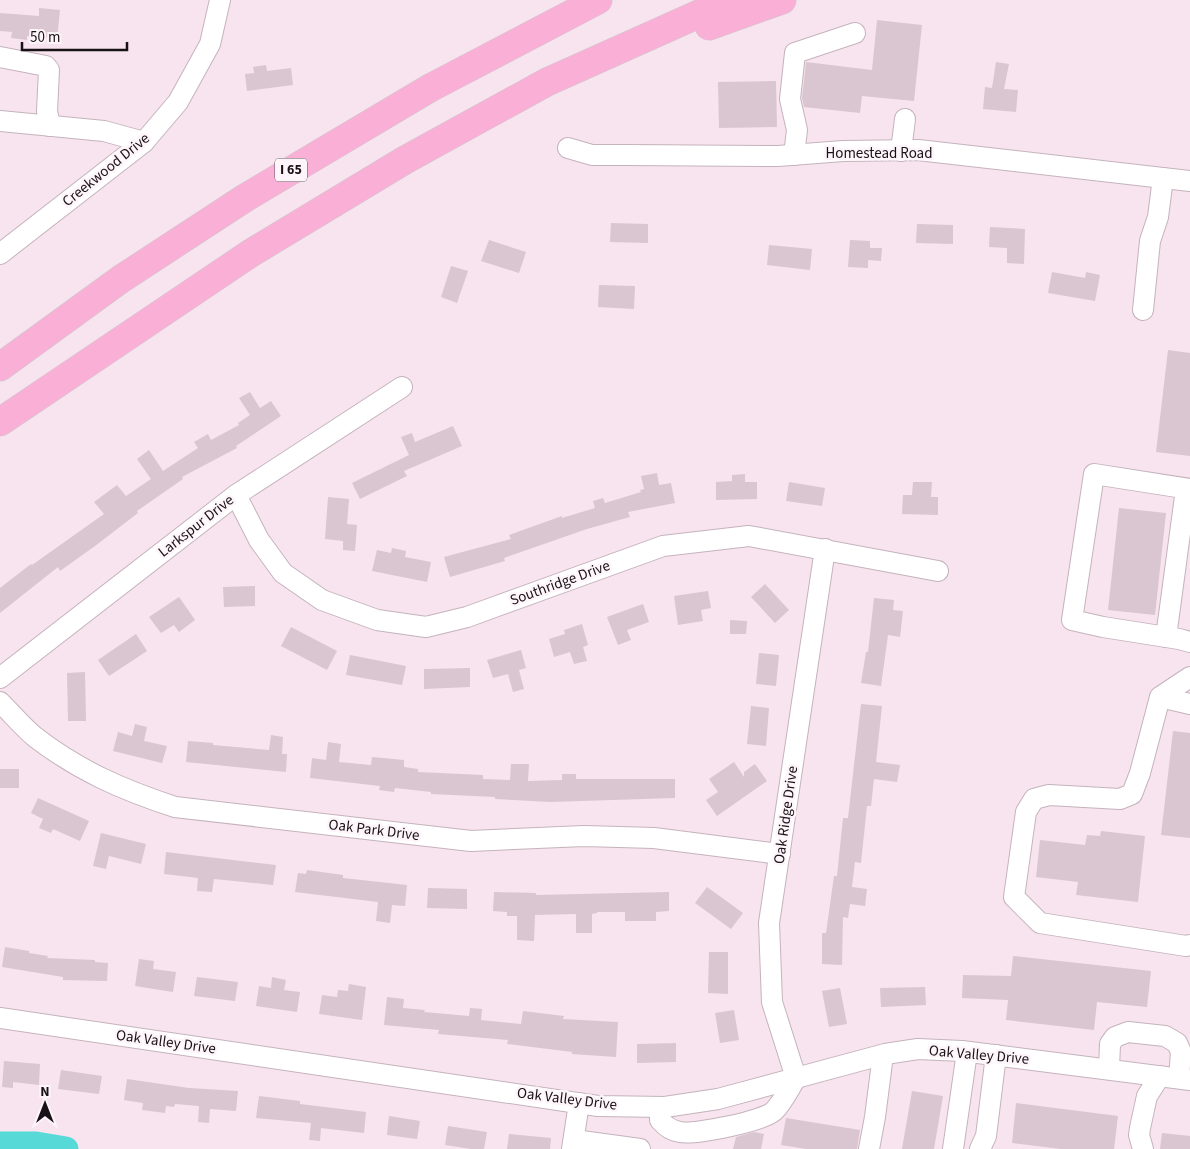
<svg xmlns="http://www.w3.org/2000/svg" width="1190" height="1149" viewBox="0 0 1190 1149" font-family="'Source Sans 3',sans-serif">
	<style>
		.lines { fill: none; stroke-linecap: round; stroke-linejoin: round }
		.river { stroke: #57d9d8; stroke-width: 25 }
		.building { fill: #d9c6d0 }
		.minor-casing { stroke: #c5b3bc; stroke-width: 22 }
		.highway-casing { stroke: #cccbcc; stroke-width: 29 }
		.minor { stroke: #fff; stroke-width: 20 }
		.highway { stroke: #faafd7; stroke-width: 28 }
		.labels { text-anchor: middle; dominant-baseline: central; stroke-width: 5; stroke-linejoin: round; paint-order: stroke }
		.shield { fill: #fdf5f9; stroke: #5d5559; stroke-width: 1 }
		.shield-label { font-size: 14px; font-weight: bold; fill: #181115 }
		.street-label { font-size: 15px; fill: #181115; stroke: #fdf5f9 }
	</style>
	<rect width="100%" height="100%" fill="#f7e4ee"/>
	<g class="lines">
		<polyline class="river" points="0,1144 36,1144 66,1149"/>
	</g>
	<g class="building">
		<polygon points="39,8 60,10 57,39 27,36 27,40 11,38 12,32 0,31 0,13 39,16"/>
		<polygon points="877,20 922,25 914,101 862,96 860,113 804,107 802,98 806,62 872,70"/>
		<polygon points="996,62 1009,64 1004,89 1018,90 1016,112 983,109 985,87 992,88"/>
		<polygon points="266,65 267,71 291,68 293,85 247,91 245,74 254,73 253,67"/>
		<polygon points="776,81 777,127 719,128 718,82"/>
		<polygon points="611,223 648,224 648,243 610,242"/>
		<polygon points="917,224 953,225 953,244 916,243"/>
		<polygon points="990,227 1025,229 1024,264 1007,263 1007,248 989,247"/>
		<polygon points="489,240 526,252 519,273 481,261"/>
		<polygon points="850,240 870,241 870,248 882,248 881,261 868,260 868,268 848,267"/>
		<polygon points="769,245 812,249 810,270 767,265"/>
		<polygon points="451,266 468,271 457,303 441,297"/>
		<polygon points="1052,272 1085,278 1086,272 1100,275 1095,301 1048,293"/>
		<polygon points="599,285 635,286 634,309 598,307"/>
		<polygon points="1168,350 1190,353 1190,456 1156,452"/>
		<polygon points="250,392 260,408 271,401 281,416 236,446 237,448 182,477 183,479 137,511 138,513 95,546 60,571 58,567 0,613 0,588 31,564 32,565 104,514 94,502 117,485 126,496 151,479 137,459 149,450 163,471 198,448 194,442 208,434 211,440 239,425 238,423 250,415 239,398"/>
		<polygon points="453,426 462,446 404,471 407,476 360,499 352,483 409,455 401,437 412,433 415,442"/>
		<polygon points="657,473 659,485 671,483 675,503 628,512 630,517 587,529 504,558 505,561 450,577 444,557 511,539 509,535 562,516 562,518 595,508 593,501 603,498 605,503 641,492 640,490 644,489 641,476"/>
		<polygon points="745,474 745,482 757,482 757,499 716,500 716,482 732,481 732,475"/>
		<polygon points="789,482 825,488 822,506 786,501"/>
		<polygon points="913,482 932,482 931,497 938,497 938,515 902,514 903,495 912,495"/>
		<polygon points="328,497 349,499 347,524 357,525 355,551 343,550 343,541 325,539"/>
		<polygon points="1119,508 1166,513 1155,615 1108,610"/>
		<polygon points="392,548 406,551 405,557 431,562 427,582 372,571 377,550 391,553"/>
		<polygon points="765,584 789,610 775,623 751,597"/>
		<polygon points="255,586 255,606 224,607 223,587"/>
		<polygon points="708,591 711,608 701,610 703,621 678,625 674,596"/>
		<polygon points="179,597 195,620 179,632 174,625 161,633 149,617"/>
		<polygon points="874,598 894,600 893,610 903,611 900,637 888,635 881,686 861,683 866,652 868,652"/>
		<polygon points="643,604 649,622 627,630 631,640 618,645 607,617"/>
		<polygon points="730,620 747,621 746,634 730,634"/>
		<polygon points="582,624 588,645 583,647 587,661 574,664 570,652 554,657 549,639 565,634 564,630"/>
		<polygon points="291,627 337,651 327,670 281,646"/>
		<polygon points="136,634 147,651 109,676 98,660"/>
		<polygon points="521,650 526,668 519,670 524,689 513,692 508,674 493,678 487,660"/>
		<polygon points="759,653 779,655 776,686 756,684"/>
		<polygon points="350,655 406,666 402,685 346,675"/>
		<polygon points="470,668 470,687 424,689 424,669"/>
		<polygon points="85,672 86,721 68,721 67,673"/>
		<polygon points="861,704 882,706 876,762 900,765 897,782 874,779 871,806 867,806 861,863 855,862 852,887 867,889 865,906 850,904 848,918 843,917 842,965 822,964 822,933 826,933 834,876 837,876 843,818 848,818"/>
		<polygon points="751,706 769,708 766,746 747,744"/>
		<polygon points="135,724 147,727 144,741 167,746 162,763 113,751 118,732 132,736"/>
		<polygon points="1173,731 1190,733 1190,838 1161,835"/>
		<polygon points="271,735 283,737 282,754 287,754 286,772 186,762 188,741 213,743 213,745 269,750"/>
		<polygon points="328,742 341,744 339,762 371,765 372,757 404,760 404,767 418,769 418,772 483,775 483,779 510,780 511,764 529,764 528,781 562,780 562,774 576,774 576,779 675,779 675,798 550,802 495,799 495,797 431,794 431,792 395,788 394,792 379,790 380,786 310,778 312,758 326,760"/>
		<polygon points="734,762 744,777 744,772 755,764 767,781 717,816 706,800 718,792 709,779"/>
		<rect x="0" y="769" width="19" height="19"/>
		<polygon points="38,798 89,821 80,841 53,829 51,833 39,828 43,819 31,813"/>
		<polygon points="1101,831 1145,836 1138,902 1076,895 1078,882 1036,877 1040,840 1085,845 1087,835 1100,836"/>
		<polygon points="101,833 146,844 141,864 109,856 106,869 93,866"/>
		<polygon points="166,852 276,865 273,885 214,879 212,892 197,891 198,878 164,874"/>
		<polygon points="307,870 343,875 343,878 407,885 405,906 392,905 390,923 376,921 378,902 295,892 298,873 306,874"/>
		<polygon points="707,887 743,913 731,929 695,903"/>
		<polygon points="428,888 467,889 467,909 427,908"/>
		<polygon points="494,892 536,893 536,895 669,892 669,911 656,912 656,921 625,921 625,912 597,912 597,913 592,914 592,933 576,933 576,914 535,915 534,941 517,940 517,916 507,916 507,912 493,911"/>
		<polygon points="5,947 29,951 29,953 48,956 47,958 95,960 95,962 108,963 107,981 63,980 63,977 2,967"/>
		<polygon points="709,952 728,952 728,994 708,993"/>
		<polygon points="1013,956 1151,971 1147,1007 1097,1002 1094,1030 1006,1020 1008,1000 962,998 963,975 1011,976"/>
		<polygon points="139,959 154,961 153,969 176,972 173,992 135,986"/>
		<polygon points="197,977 238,982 235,1001 194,996"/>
		<polygon points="272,977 286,980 284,990 300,992 297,1012 256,1006 259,986 271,988"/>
		<polygon points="349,984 366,987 362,1020 319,1014 322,995 337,997 338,990 348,991"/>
		<polygon points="925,987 926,1005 881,1007 880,988"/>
		<polygon points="840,988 847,1024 829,1027 822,991"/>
		<polygon points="387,997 404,999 403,1008 425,1010 424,1012 469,1016 470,1008 482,1009 481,1020 521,1024 523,1011 564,1016 563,1019 618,1022 616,1057 572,1054 572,1052 507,1044 508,1040 438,1034 439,1030 384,1025"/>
		<polygon points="734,1010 739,1040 720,1043 715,1013"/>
		<polygon points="676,1043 676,1062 637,1063 637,1044"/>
		<polygon points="4,1061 40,1064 39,1085 13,1082 13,1088 2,1087"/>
		<polygon points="61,1070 102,1076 99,1094 58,1089"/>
		<polygon points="127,1079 189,1088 238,1091 236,1111 210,1109 209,1123 198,1122 199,1106 175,1104 174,1107 166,1106 165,1113 142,1110 143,1103 124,1100"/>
		<polygon points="912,1091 943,1096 934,1149 902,1149"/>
		<polygon points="259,1096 300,1101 300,1104 366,1112 364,1133 321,1128 320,1141 309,1140 311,1123 256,1118"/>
		<polygon points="1016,1103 1118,1116 1114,1149 1061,1149 1012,1143"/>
		<polygon points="389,1116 420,1121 417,1139 387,1135"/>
		<polygon points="786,1118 860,1130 857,1149 806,1149 781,1145"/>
		<polygon points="448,1126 487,1132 484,1149 471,1149 445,1145"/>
		<polygon points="754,1132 764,1134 761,1149 733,1149 736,1137"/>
		<polygon points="1162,1133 1190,1136 1190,1149 1160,1149"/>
		<polygon points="509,1134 551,1138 550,1149 507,1149"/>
	</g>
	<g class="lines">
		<g class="minor-casing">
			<g id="minor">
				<polyline points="0,57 46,66 49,70 47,111 50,126"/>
				<polyline points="0,121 104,131 144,142"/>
				<polyline points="568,148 592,155 626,155 778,156 843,151 918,150 1190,181"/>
				<polyline points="901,151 905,119"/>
				<polyline points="794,155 797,130 790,99 795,53 855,33"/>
				<polyline points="0,254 144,142 178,102 210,44 220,0"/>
				<polyline points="1143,310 1150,241 1158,217 1163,178"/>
				<polyline points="1190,489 1094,474 1072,620 1103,627 1179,639 1190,642"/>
				<polyline points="236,495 259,540 283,573 322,600 377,620 426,627 467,617 663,546 749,536 938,571"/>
				<polyline points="1166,637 1186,489"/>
				<polyline points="1190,677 1160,697 1140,773 1132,794 1120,799 1049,795 1034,799 1026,812 1014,897 1040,923 1186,946 1190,945"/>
				<polyline points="0,678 236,495 402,387"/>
				<polyline points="1160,697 1190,704"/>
				<path d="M0,702C12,714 23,727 35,737C79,771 123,790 175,807L471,841L584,836L654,838L780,854"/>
				<polyline points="0,1018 598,1106 665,1107 718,1099 885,1054 918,1049 962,1051 1190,1080"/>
				<polyline points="1109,1069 1110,1044 1115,1037 1128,1032 1165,1036 1177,1043 1181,1052 1179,1078"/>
				<path d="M660,1107V1120C665,1126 672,1131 680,1132C695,1135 764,1121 774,1111C783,1102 789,1089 796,1078L772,1002L769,923L825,549"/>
				<polyline points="574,1140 640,1149"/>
				<polyline points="572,1149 579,1103"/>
				<polyline points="869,1149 875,1117 883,1055"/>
				<polyline points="953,1149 967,1052"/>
				<polyline points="980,1149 986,1136 996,1055"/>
				<polyline points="1143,1149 1139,1135 1140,1128 1147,1096 1160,1076"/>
			</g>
		</g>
		<g class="highway-casing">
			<g id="highway">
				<polyline points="709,26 782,0"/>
				<polyline points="0,367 121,279 245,198 430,88 598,0"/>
				<polyline points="0,422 251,253 405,160 547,82 730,0"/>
			</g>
		</g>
		<use href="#minor" class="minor"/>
		<use href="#highway" class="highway"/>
	</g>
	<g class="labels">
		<rect class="shield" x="275" y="158.5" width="32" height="23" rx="4"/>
		<g class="shield-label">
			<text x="291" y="170">I 65</text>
		</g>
		<g class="street-label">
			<text x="879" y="153">Homestead Road</text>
			<text transform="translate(106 170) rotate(-39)">Creekwood Drive</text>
			<text transform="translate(196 526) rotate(-38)">Larkspur Drive</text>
			<text transform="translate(560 583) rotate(-20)">Southridge Drive</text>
			<text transform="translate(786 815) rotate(-82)">Oak Ridge Drive</text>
			<text transform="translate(374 830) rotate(7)">Oak Park Drive</text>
			<text transform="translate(166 1042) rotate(8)">Oak Valley Drive</text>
			<text transform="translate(979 1055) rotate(5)">Oak Valley Drive</text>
			<text transform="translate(567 1099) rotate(7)">Oak Valley Drive</text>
		</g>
	</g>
	<g transform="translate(45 1104)" stroke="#fdf5f9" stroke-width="4" paint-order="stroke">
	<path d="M0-4L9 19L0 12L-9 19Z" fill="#181115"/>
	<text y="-8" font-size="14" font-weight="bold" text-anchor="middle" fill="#181115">N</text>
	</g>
	<path d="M22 42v8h105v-8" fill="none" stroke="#181115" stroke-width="2.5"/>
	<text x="30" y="42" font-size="15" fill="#181115" stroke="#fdf5f9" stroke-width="4" paint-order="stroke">50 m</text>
</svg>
